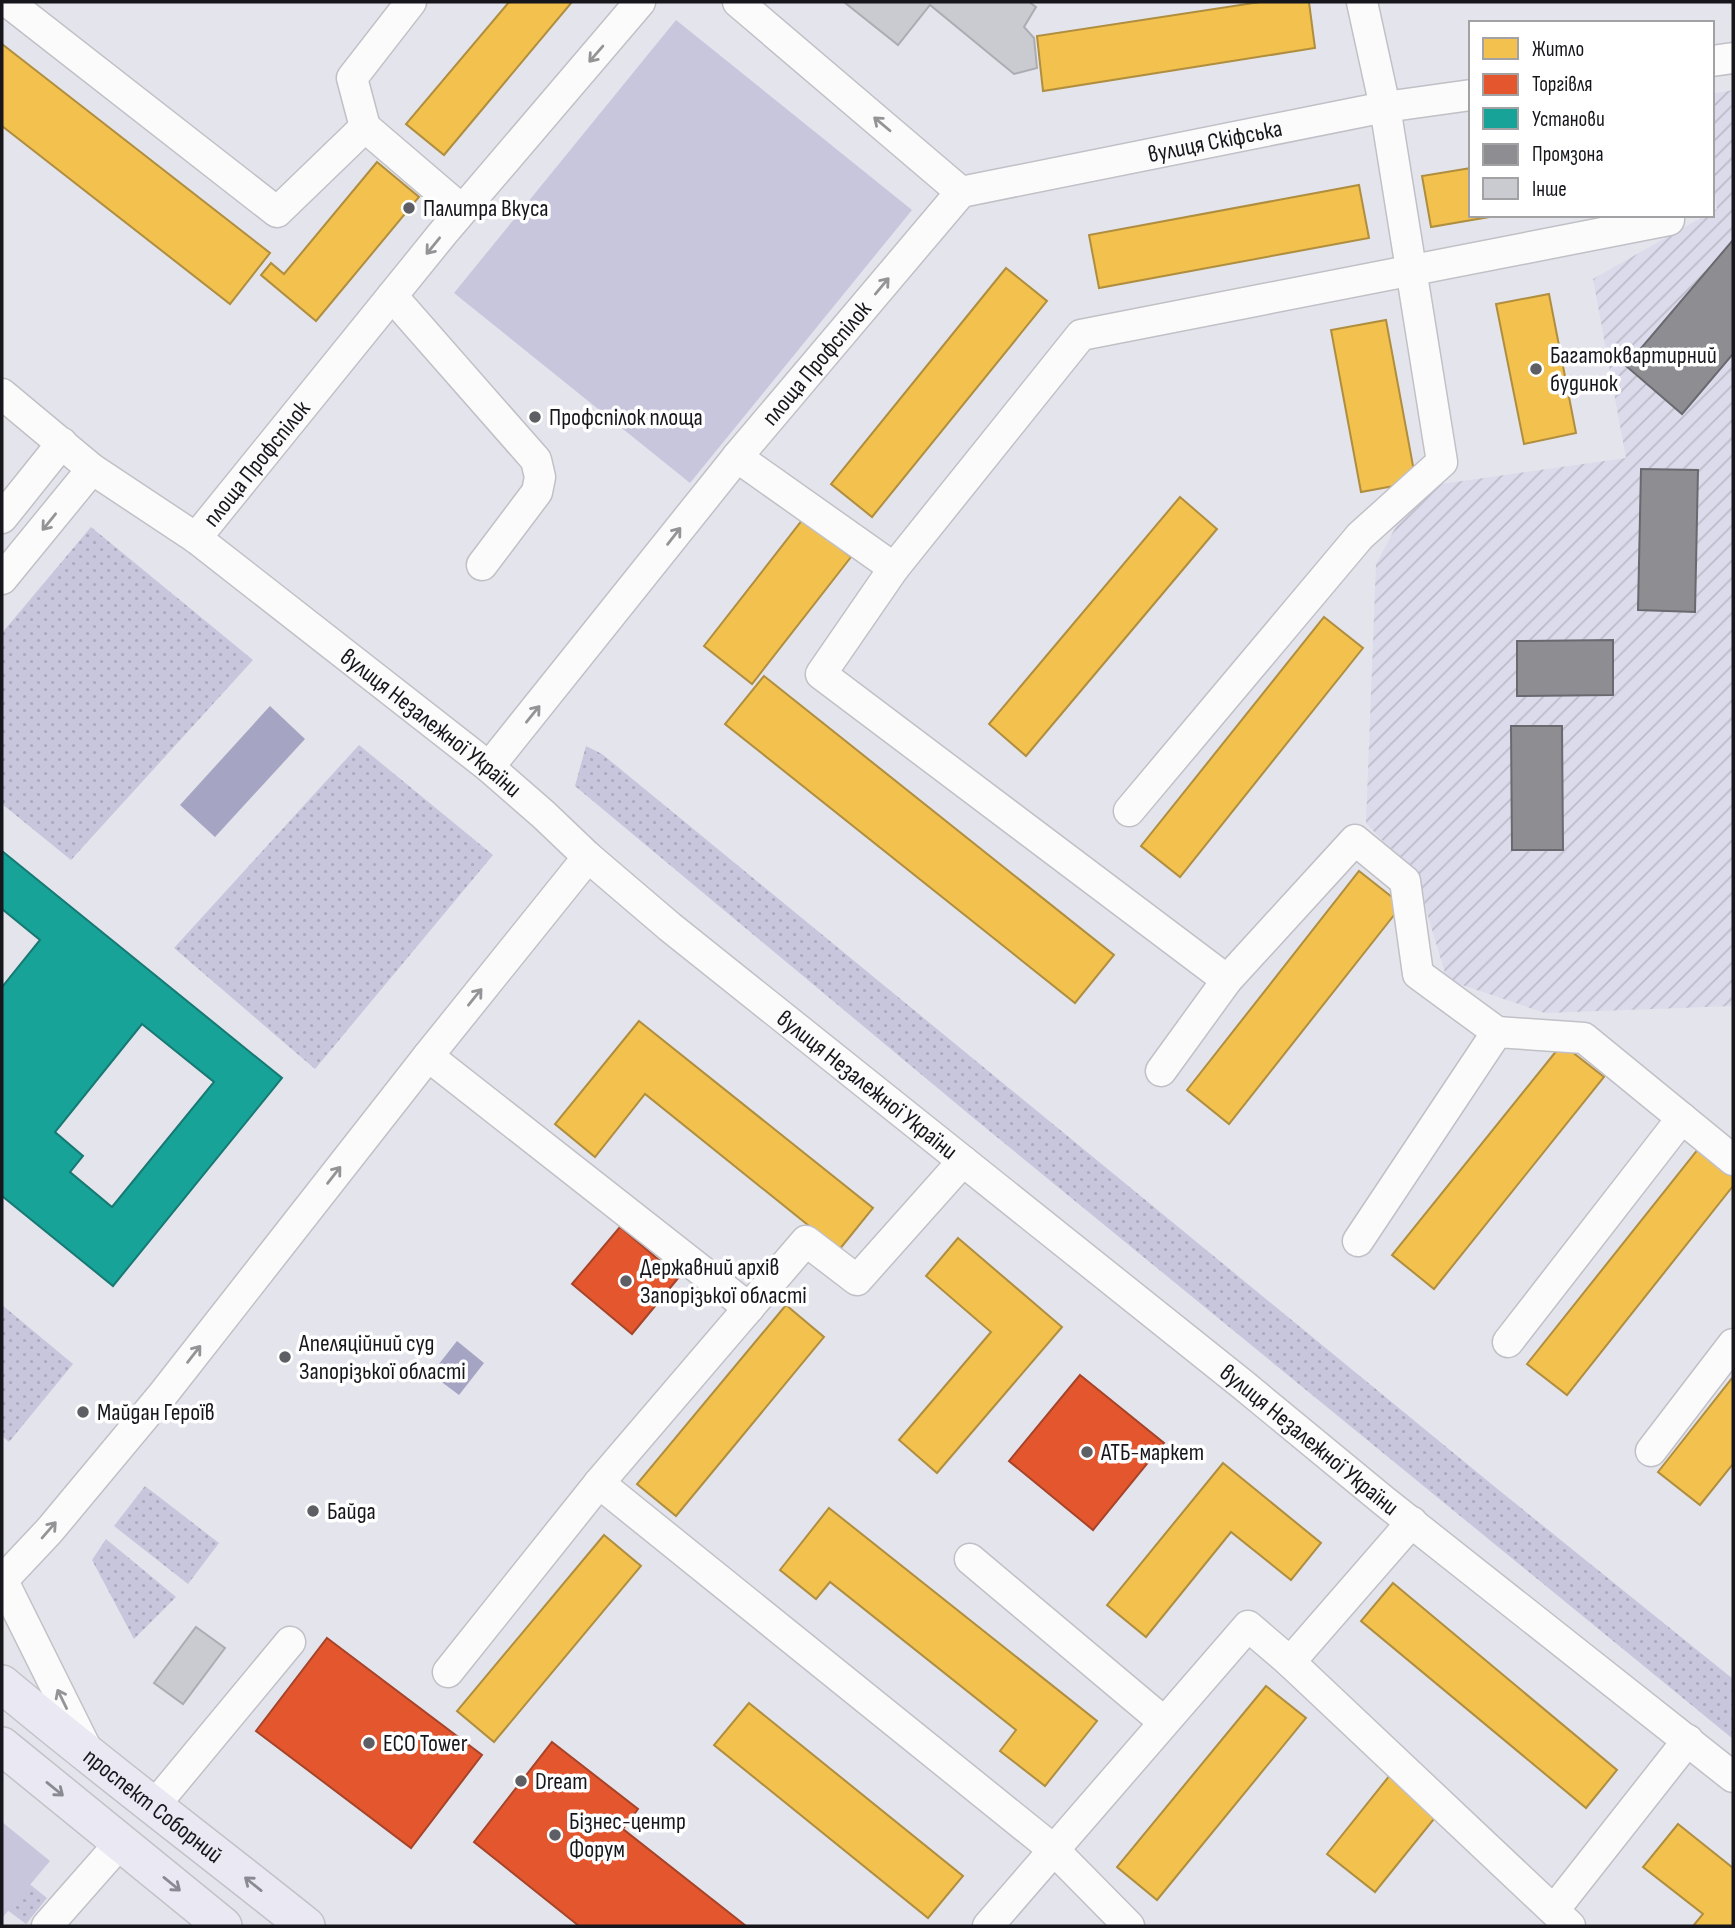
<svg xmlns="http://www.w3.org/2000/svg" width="1735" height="1928" viewBox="0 0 1735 1928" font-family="'Sofia Sans Condensed',sans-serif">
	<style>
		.industrial { fill: url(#industrial-furrows) }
		.grass { fill: url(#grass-dots) }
		.park { fill: #c7c6dd }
		.water { fill: #a5a4c3 }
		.homes { fill: #f2c14e; stroke: #b08e3f; stroke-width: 2 }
		.shops { fill: #e4572e; stroke: #a64429; stroke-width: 2 }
		.public { fill: #17a398; stroke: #177973; stroke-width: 2; fill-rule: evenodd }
		.industry { fill: #8d8d92; stroke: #69696f; stroke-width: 2 }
		.building { fill: #cacad1; stroke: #acacb2; stroke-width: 2 }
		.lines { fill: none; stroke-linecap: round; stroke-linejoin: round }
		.minor-casing { stroke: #c0c0c6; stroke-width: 33 }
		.major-casing { stroke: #c2c2c6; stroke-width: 40 }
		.minor { stroke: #fbfbfc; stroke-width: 30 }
		.major { stroke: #e9e8f3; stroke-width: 37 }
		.oneway { stroke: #949497 }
		.oneway2 { stroke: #8a8a92 }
		.poi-dot { fill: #5e5e65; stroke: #fff; stroke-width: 2.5 }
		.labels { text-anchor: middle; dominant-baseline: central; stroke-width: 7; stroke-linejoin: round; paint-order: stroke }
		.street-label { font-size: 24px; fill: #16161c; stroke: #fff }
		.poi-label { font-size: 24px; fill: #16161c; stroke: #fff; text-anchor: start }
	</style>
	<defs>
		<pattern id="industrial-furrows" width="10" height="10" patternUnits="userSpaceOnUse" patternTransform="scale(1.75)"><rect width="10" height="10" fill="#dbdbeb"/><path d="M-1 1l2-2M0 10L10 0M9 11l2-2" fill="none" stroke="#bbbbc9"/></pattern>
		<pattern id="grass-dots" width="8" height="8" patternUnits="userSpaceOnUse" patternTransform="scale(1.75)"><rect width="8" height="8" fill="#c7c6dd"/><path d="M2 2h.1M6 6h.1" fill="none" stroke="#aaa9bd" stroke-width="1.8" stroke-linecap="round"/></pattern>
	</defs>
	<rect width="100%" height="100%" fill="#e4e4ec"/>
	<polygon class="industrial" points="1733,90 1733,1006 1545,1013 1447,980 1416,876 1366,823 1376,564 1400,519 1441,484 1626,458 1593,279 1706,215 1712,215 1712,212 1717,209 1712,169 1712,94"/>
	<g class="grass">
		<polygon points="91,527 253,660 71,860 2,804 2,633"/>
		<polygon points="359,745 493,855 315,1069 174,948"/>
		<polygon points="586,746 602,754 1495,1487 1733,1679 1733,1739 976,1120 575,786"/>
		<polygon points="2,1305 73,1364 9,1442 2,1436"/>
		<polygon points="145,1486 219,1543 188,1584 114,1526"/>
		<polygon points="106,1539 176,1597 134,1639 92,1560"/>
		<polygon points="12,1870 47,1898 26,1924 2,1906 2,1875"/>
	</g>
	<g class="park">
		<polygon points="676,20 912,210 690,483 454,293"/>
		<polygon points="2,1822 50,1861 2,1918"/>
	</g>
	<g class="water">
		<polygon points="270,706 305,739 215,837 180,805"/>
		<polygon points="457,1341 484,1363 459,1395 431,1374"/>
	</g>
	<g class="homes">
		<polygon points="509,2 572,2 444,155 406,124"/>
		<polygon points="1260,2 1309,2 1315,48 1043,91 1037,36"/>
		<polygon points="2,44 270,253 230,304 2,126"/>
		<polygon points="377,162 419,197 316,321 261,275 271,263 284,274"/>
		<polygon points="1471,168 1471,215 1501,215 1431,227 1422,176"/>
		<polygon points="1359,185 1369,238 1099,288 1089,235"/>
		<polygon points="1006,268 1047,301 872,517 831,484"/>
		<polygon points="1549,294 1576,433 1524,444 1496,304"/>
		<polygon points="1386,320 1416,482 1361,492 1331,330"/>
		<polygon points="1180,497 1217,529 1026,756 989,724"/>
		<polygon points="803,519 851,557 752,684 704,646"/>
		<polygon points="1324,617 1363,648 1180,877 1141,846"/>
		<polygon points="764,676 1114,955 1075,1003 725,724"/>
		<polygon points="1359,871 1402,905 1229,1124 1187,1090"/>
		<polygon points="639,1021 873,1208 839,1250 645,1094 595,1157 555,1124"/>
		<polygon points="1562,1044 1604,1077 1434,1289 1392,1255"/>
		<polygon points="1699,1148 1733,1175 1733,1186 1567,1395 1527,1364"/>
		<polygon points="958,1238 1062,1327 937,1473 899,1440 991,1332 926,1276"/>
		<polygon points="786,1305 824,1337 676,1516 637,1484"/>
		<polygon points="1733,1377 1733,1464 1700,1505 1658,1472"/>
		<polygon points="1223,1463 1321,1543 1291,1580 1231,1532 1146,1637 1107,1605"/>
		<polygon points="829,1508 1097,1721 1045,1786 1000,1751 1016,1730 830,1582 816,1599 780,1570"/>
		<polygon points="604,1535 641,1566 494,1742 457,1711"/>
		<polygon points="1393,1583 1617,1770 1586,1808 1361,1621"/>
		<polygon points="1266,1686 1306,1718 1157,1900 1117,1867"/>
		<polygon points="749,1703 963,1876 928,1918 714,1745"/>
		<polygon points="1390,1775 1438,1814 1375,1892 1327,1854"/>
		<polygon points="1678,1824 1733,1868 1733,1926 1693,1926 1703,1914 1643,1867"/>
	</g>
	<g class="shops">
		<polygon points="620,1227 679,1277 632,1334 572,1284"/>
		<polygon points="1080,1375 1164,1443 1093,1530 1009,1461"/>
		<polygon points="327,1638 482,1755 411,1848 256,1731"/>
		<polygon points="552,1742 638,1809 623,1829 746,1926 579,1926 474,1842"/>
	</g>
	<path class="public" d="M2,851L282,1078L113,1286L2,1196V987L40,940L2,909ZM142,1024L214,1082L112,1207L70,1172L83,1156L55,1132Z"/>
	<g class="industry">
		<polygon points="1733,240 1733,354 1682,414 1626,366"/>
		<polygon points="1641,469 1698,470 1695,612 1638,610"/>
		<polygon points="1613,640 1613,695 1517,696 1517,641"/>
		<polygon points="1511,726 1562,726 1563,850 1512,850"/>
	</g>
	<g class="building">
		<polygon points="844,2 1029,2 1036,7 1024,27 1034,38 1037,68 1014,74 930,5 898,45"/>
		<polygon points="196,1627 225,1648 183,1704 154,1683"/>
	</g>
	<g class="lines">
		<g class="minor-casing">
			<g id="minor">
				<polyline points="8,2 277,212 365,127"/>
				<polyline points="411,2 352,78 365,127 462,210"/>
				<polyline points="1712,61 1733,58"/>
				<path id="s1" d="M961,192L1385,107L1471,95"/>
				<polyline points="392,296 536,460 540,477 537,492 482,565"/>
				<path id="s2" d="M2,394L92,469L196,538L489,767L544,815L588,857L670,927L1242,1384L1384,1501L1733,1777"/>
				<polyline points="737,457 894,568 821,674 1227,980"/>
				<polyline points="2,518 62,443"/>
				<path id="s3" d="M196,538L443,233L640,2"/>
				<polyline points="894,568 1081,335 1669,220"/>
				<polyline points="2,579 92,469"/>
				<path id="s4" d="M489,767L737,457L961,192L738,2"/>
				<polyline points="1129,811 1360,536 1442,462 1385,107 1362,2"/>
				<polyline points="428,1056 749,1308"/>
				<polyline points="1161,1071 1227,980 1355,840 1405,881 1418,974 1497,1032"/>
				<polyline points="1358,1241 1497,1032 1584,1038 1733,1160"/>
				<polyline points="1508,1342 1682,1118"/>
				<polyline points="1651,1451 1733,1344"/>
				<polyline points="599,1483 1054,1850 1129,1926"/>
				<polyline points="970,1559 1164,1722"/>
				<polyline points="2,1579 89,1754"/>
				<polyline points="2,1581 49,1531 164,1393 428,1056 588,857"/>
				<polyline points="1290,1662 1570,1926"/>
				<polyline points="448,1672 599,1483 806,1241 857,1280 963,1161"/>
				<polyline points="154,1806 290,1642"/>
				<polyline points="1554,1910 1688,1740"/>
				<polyline points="47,1926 120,1843"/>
				<polyline points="988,1926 1248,1626 1290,1662 1412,1522"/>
			</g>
		</g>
		<g class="major-casing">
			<g id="major">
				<path id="s5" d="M2,1684C101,1767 205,1845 306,1926"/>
				<polyline points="2,1746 223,1926"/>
			</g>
		</g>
		<use href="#minor" class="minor"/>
		<use href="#major" class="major"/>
	</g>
	<defs><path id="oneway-shaft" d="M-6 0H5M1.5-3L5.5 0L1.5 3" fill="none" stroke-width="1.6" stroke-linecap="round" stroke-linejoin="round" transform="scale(1.75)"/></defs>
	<g class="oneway">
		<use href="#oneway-shaft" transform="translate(596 54) rotate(131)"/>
		<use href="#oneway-shaft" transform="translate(882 124) rotate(-140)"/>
		<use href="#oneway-shaft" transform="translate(433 246) rotate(129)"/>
		<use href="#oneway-shaft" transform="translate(882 286) rotate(-50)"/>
		<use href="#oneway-shaft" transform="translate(49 522) rotate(129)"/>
		<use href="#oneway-shaft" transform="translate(674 536) rotate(-52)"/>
		<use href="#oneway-shaft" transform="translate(533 714) rotate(-51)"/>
		<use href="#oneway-shaft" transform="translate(475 997) rotate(-51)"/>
		<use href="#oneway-shaft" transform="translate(334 1175) rotate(-52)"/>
		<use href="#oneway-shaft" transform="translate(194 1354) rotate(-52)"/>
		<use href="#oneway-shaft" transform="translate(49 1530) rotate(-49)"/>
		<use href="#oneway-shaft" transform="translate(62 1699) rotate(-116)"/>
	</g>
	<g class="oneway2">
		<use href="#oneway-shaft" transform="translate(55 1789) rotate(39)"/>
		<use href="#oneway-shaft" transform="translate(172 1884) rotate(39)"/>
		<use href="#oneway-shaft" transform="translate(253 1884) rotate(-141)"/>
	</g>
	<g class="poi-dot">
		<circle cx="409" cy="208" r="7"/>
		<circle cx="1536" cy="369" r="7"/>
		<circle cx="535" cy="417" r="7"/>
		<circle cx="626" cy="1281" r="7"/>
		<circle cx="285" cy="1357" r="7"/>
		<circle cx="83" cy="1412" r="7"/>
		<circle cx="1087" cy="1452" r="7"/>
		<circle cx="313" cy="1511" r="7"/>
		<circle cx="369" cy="1743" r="7"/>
		<circle cx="521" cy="1781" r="7"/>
		<circle cx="555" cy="1835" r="7"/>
	</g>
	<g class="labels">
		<g class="street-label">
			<text stroke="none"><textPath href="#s1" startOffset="259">вулиця Скіфська</textPath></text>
			<text stroke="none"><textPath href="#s4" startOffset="520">площа Профспілок</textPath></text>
			<text stroke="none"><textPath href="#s3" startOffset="96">площа Профспілок</textPath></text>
			<text stroke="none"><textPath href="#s2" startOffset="541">вулиця Незалежної України</textPath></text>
			<text stroke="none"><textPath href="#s2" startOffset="1108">вулиця Незалежної України</textPath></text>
			<text stroke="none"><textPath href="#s2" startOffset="1675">вулиця Незалежної України</textPath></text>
			<text stroke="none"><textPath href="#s5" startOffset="194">проспект Соборний</textPath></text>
		</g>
		<g class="poi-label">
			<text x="423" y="208">Палитра Вкуса</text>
			<text x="1550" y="355">Багатоквартирний<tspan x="1550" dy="28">будинок</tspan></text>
			<text x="549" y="417">Профспілок площа</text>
			<text x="640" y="1267">Державний архів<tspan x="640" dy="28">Запорізької області</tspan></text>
			<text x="299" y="1343">Апеляційний суд<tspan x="299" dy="28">Запорізької області</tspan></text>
			<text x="97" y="1412">Майдан Героїв</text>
			<text x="1101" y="1452">АТБ-маркет</text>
			<text x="327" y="1511">Байда</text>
			<text x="383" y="1743">ECO Tower</text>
			<text x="535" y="1781">Dream</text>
			<text x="569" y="1821">Бізнес-центр<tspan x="569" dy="28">Форум</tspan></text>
		</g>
	</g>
	<rect width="1735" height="1928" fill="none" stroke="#16161c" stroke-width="7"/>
	<rect x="1469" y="21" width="245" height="196" fill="#ffffff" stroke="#a2a2a4" stroke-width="2"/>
	<rect x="1483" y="38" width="35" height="21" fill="#f2c14e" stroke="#a2a2a4" stroke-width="2"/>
	<text x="1532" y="56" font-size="21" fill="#16161c">Житло</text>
	<rect x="1483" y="74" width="35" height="21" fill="#e4572e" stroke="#a2a2a4" stroke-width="2"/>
	<text x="1532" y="91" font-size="21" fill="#16161c">Торгівля</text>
	<rect x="1483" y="108" width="35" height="21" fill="#17a398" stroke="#a2a2a4" stroke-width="2"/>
	<text x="1532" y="126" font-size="21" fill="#16161c">Установи</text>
	<rect x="1483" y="144" width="35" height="21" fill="#8d8d92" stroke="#a2a2a4" stroke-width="2"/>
	<text x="1532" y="161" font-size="21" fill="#16161c">Промзона</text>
	<rect x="1483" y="178" width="35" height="21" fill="#cacad1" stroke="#a2a2a4" stroke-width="2"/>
	<text x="1532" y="196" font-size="21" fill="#16161c">Інше</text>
</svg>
